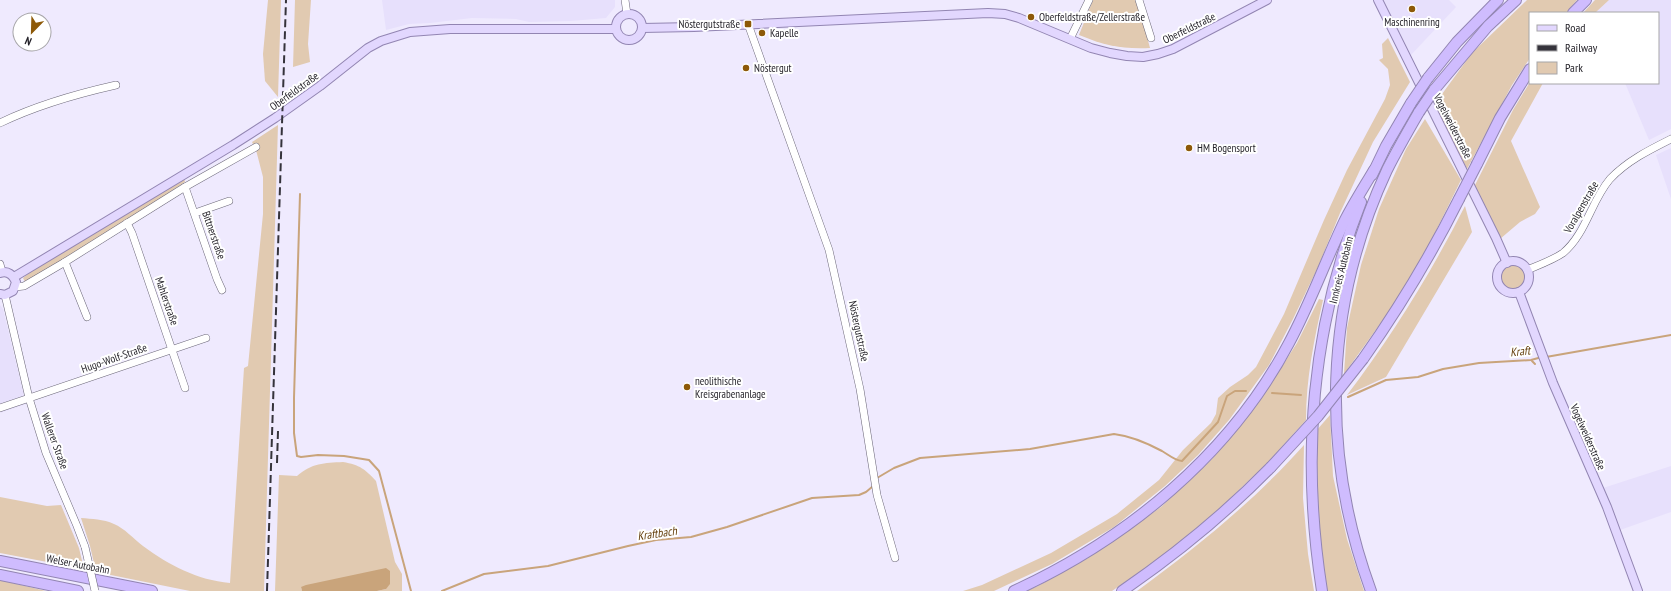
<svg xmlns="http://www.w3.org/2000/svg" width="1671" height="591" viewBox="0 0 1671 591" font-family="'PT Sans Narrow',sans-serif">
	<style>
		.built { fill: #e7e0fc }
		.green { fill: #e1cab1 }
		.water { fill: #c9a47b }
		.lines { fill: none; stroke-linecap: round; stroke-linejoin: round }
		.stream { stroke: #c9a47b; stroke-width: 2 }
		.minor-casing { stroke: #6c6879; stroke-width: 8 }
		.major-casing { stroke: #9285b2; stroke-width: 10 }
		.highway-casing { stroke: #9285b2; stroke-width: 12 }
		.minor { stroke: #fff; stroke-width: 7 }
		.major { stroke: #e2d7fe; stroke-width: 8 }
		.highway { stroke: #cfbcfe; stroke-width: 10 }
		.rail { stroke: #35333b; stroke-width: 2; stroke-dasharray: 8 4; stroke-linecap: butt }
		.minor-bridge-casing { stroke: #6c6879; stroke-width: 8; stroke-linecap: butt }
		.highway-bridge-casing { stroke: #9285b2; stroke-width: 12; stroke-linecap: butt }
		.minor-bridge { stroke: #fff; stroke-width: 7 }
		.highway-bridge { stroke: #cfbcfe; stroke-width: 10 }
		.poi-dot { fill: #8d5908; stroke: #fff; stroke-width: 1.5 }
		.labels { text-anchor: middle; dominant-baseline: central; stroke-width: 4; stroke-linejoin: round; paint-order: stroke }
		.poi-label { font-size: 11px; fill: #201e25; stroke: #fff; text-anchor: start }
		.street-label { font-size: 11px; fill: #201e25; stroke: #fff }
		.water-label { font-size: 12px; font-style: italic; fill: #643f0c; stroke: #fff }
	</style>
	<rect width="100%" height="100%" fill="#efeafe"/>
	<g class="built">
		<polygon points="382,0 615,0 615,7 606,18 571,21 529,22 516,19 472,18 430,23 409,24 386,30"/>
		<polygon points="1383,0 1449,0 1456,7 1410,56"/>
		<polygon points="1609,0 1671,0 1671,129 1649,140 1625,83 1658,83 1658,13 1595,13"/>
		<polygon points="1671,148 1671,199 1656,155"/>
		<polygon points="0,305 3,309 26,404 0,413"/>
		<polygon points="1671,466 1671,512 1620,530 1603,488"/>
	</g>
	<g class="green">
		<polygon points="268,0 281,0 278,97 265,81 263,54"/>
		<polygon points="295,0 311,0 308,44 310,62 293,67"/>
		<path d="M1093,0H1137L1150,48C1121,49 1106,46 1079,35Z"/>
		<polygon points="1527,0 1577,0 1566,13 1530,13 1530,58 1512,85 1467,169 1434,105 1472,53"/>
		<polygon points="1595,0 1609,0 1595,13 1583,13"/>
		<polygon points="1388,38 1410,82 1373,142 1340,213 1318,267 1293,319 1269,365 1229,420 1198,455 1165,486 1114,527 1052,564 994,591 963,591 982,585 1051,553 1117,514 1159,480 1183,450 1211,423 1216,414 1218,398 1230,387 1248,375 1256,367 1284,314 1324,220 1347,170 1385,99 1390,85 1388,69 1379,60 1383,58 1382,44"/>
		<polygon points="1530,82 1543,83 1511,141 1540,207 1535,214 1520,222 1500,239 1474,187 1513,110"/>
		<polygon points="1425,119 1461,180 1428,247 1393,306 1344,374 1347,328 1361,265 1379,209 1406,149"/>
		<path d="M278,125L264,591H190L96,572L90,546L81,518C92,519 103,519 114,524C124,528 134,539 143,546C169,565 197,580 230,583L244,368L248,366L263,214V177L256,150L252,142Z"/>
		<polygon points="184,178 185,182 102,238 25,282 23,278 36,267"/>
		<path d="M1465,206L1472,232L1386,377L1347,395C1392,336 1431,273 1465,206Z"/>
		<circle cx="1513" cy="277" r="12"/>
		<path d="M1319,299L1323,300C1314,340 1306,379 1306,420L1267,463L1215,513L1164,555L1112,591H1026L1038,586L1088,558L1161,507L1212,459L1263,396L1297,343Z"/>
		<polygon points="1330,415 1333,476 1347,539 1364,591 1327,591 1326,587 1319,530 1316,431"/>
		<path d="M1304,445L1303,498L1308,554L1314,591H1137C1196,548 1255,500 1304,445Z"/>
		<path d="M343,462C360,465 365,469 376,481L395,562L402,574V591H377L386,589L301,587L302,591H275L279,475L297,476C312,463 324,463 343,462Z"/>
		<polygon points="0,497 47,506 61,505 79,548 84,569 0,553"/>
		<polygon points="0,580 46,591 0,591"/>
	</g>
	<polygon class="water" points="386,568 390,571 390,584 386,589 377,591 302,591 301,587 306,585"/>
	<g class="lines">
		<g class="stream">
			<polyline points="300,194 294,398 294,433 297,456 301,457 318,455 344,456 369,460 379,471 411,591"/>
			<polyline points="1546,357 1671,335"/>
			<polyline points="1532,361 1535,364"/>
			<polyline points="1272,393 1301,395"/>
			<polyline points="1348,397 1386,380 1418,377 1443,369 1479,363 1531,360 1542,357"/>
			<path d="M877,478L894,468L920,458L1030,449L1114,434C1131,436 1147,443 1162,451C1169,455 1174,460 1182,461L1218,422L1227,396L1235,391H1246"/>
			<polyline points="442,591 484,574 548,566 628,546 656,540 691,537 727,527 812,498 859,495 866,492 872,487"/>
		</g>
		<g class="minor-casing">
			<g id="minor">
				<polyline points="625,0 627,14"/>
				<polyline points="1139,0 1151,38"/>
				<polyline points="748,24 829,250 860,389 877,495 895,558"/>
				<polyline points="1070,39 1089,0"/>
				<path d="M0,123C37,105 76,94 116,85"/>
				<polyline points="185,187 217,279 222,290"/>
				<polyline points="195,213 229,201"/>
				<polyline points="127,223 132,233 185,388"/>
				<polyline points="65,262 87,317"/>
				<polyline points="0,264 2,272"/>
				<path d="M1527,270C1539,265 1553,260 1563,253C1586,234 1591,201 1610,179C1627,161 1649,150 1671,139"/>
				<polyline points="15,287 24,286 65,262 185,187 256,147"/>
				<polyline points="5,295 29,398 46,453 77,526 85,547"/>
				<polyline points="0,408 206,338"/>
			</g>
		</g>
		<g class="major-casing">
			<g id="major">
				<polyline points="1378,0 1496,238 1507,263"/>
				<circle cx="629" cy="27" r="13"/>
				<polyline points="642,28 694,27 988,13 1005,14 1019,18 1091,48 1110,53 1127,56 1143,57 1158,54 1173,49 1267,0"/>
				<circle cx="1513" cy="277" r="16"/>
				<path d="M0,273C8,270 13,275 16,282L13,291L5,295L0,294"/>
				<polyline points="14,277 233,145 275,118 320,86 368,48 381,41 410,32 450,29 616,29"/>
				<polyline points="1519,292 1553,383 1607,507 1638,591"/>
			</g>
		</g>
		<g class="highway-casing">
			<g id="highway">
				<polyline points="1573,13 1586,0"/>
				<polyline points="1428,78 1457,42 1498,0"/>
				<polyline points="1434,90 1488,26 1516,0"/>
				<polyline points="1477,164 1500,118 1530,69"/>
				<polyline points="1372,175 1386,146 1411,103"/>
				<path d="M1363,359C1399,308 1431,255 1459,199"/>
				<polyline points="0,561 152,591"/>
				<polyline points="0,575 78,591"/>
				<path d="M1014,591C1127,539 1230,455 1289,343C1310,304 1325,262 1344,222C1353,204 1364,187 1374,170"/>
				<path d="M1122,591C1176,554 1226,513 1271,467"/>
				<path d="M1322,591C1301,457 1311,329 1361,202"/>
				<path d="M1371,591C1320,452 1324,305 1387,170C1397,150 1408,131 1419,112"/>
			</g>
		</g>
		<use href="#minor" class="minor"/>
		<use href="#major" class="major"/>
		<use href="#highway" class="highway"/>
		<g class="rail">
			<polyline points="277,463 278,431"/>
			<polyline points="267,591 286,0"/>
		</g>
		<g class="minor-bridge-casing">
			<polyline id="minor-bridge" points="85,547 95,591"/>
		</g>
		<g class="highway-bridge-casing">
			<g id="highway-bridge">
				<polyline points="1411,103 1428,78"/>
				<polyline points="1419,112 1434,90"/>
				<polyline points="1459,199 1477,164"/>
				<polyline points="1271,467 1318,416 1363,359"/>
			</g>
		</g>
		<use href="#minor-bridge" class="minor-bridge"/>
		<use href="#highway-bridge" class="highway-bridge"/>
	</g>
	<g class="poi-dot">
		<circle cx="1412" cy="9" r="4"/>
		<circle cx="1031" cy="17" r="4"/>
		<rect x="744" y="20" width="8" height="8" rx="2"/>
		<circle cx="762" cy="33" r="4"/>
		<circle cx="746" cy="68" r="4"/>
		<circle cx="1189" cy="148" r="4"/>
		<circle cx="687" cy="387" r="4"/>
	</g>
	<g class="labels">
		<g class="poi-label">
			<text x="1039" y="17">Oberfeldstraße/Zellerstraße</text>
			<text x="1412" y="22" text-anchor="middle">Maschinenring</text>
			<text x="740" y="24" text-anchor="end">Nöstergutstraße</text>
			<text x="770" y="33">Kapelle</text>
			<text x="754" y="68">Nöstergut</text>
			<text x="1197" y="148">HM Bogensport</text>
			<text x="695" y="381">neolithische<tspan x="695" dy="13">Kreisgrabenanlage</tspan></text>
		</g>
		<g class="street-label">
			<text transform="translate(1189 28) rotate(-26)">Oberfeldstraße</text>
			<text transform="translate(294 91) rotate(-36)">Oberfeldstraße</text>
			<text transform="translate(1453 126) rotate(63)">Vogelweiderstraße</text>
			<text transform="translate(1581 207) rotate(-60)">Voralpenstraße</text>
			<text transform="translate(214 235) rotate(71)">Bittnerstraße</text>
			<text transform="translate(1341 270) rotate(-76)">Innkreis Autobahn</text>
			<text transform="translate(167 301) rotate(71)">Mahlerstraße</text>
			<text transform="translate(859 331) rotate(78)">Nöstergutstraße</text>
			<text transform="translate(114 358) rotate(-19)">Hugo-Wolf-Straße</text>
			<text transform="translate(1588 437) rotate(66)">Vogelweiderstraße</text>
			<text transform="translate(55 441) rotate(70)">Wallerer Straße</text>
			<text transform="translate(78 564) rotate(11)">Welser Autobahn</text>
		</g>
		<g class="water-label">
			<text transform="translate(1520 351) rotate(-6)">Kraft</text>
			<text transform="translate(657 533) rotate(-8)">Kraftbach</text>
		</g>
	</g>
	<rect x="1529" y="12" width="130" height="72" fill="#ffffff" stroke="#a6a5a8"/>
	<rect x="1537" y="25" width="20" height="6" fill="#e2d7fe" stroke="#a6a5a8"/>
	<text x="1565" y="32" font-size="12" fill="#201e25">Road</text>
	<rect x="1537" y="45" width="20" height="6" fill="#35333b" stroke="#a6a5a8"/>
	<text x="1565" y="52" font-size="12" fill="#201e25">Railway</text>
	<rect x="1537" y="62" width="20" height="12" fill="#e1cab1" stroke="#a6a5a8"/>
	<text x="1565" y="72" font-size="12" fill="#201e25">Park</text>
	<g transform="translate(32 32) rotate(203)"><circle r="19" fill="#ffffff" stroke="#a6a5a8"/>
	<path d="M0-3L7 15L0 10L-7 15Z" fill="#8d5908"/>
	<text y="-6" font-size="11" font-weight="bold" text-anchor="middle" fill="#201e25">N</text>
	</g>
</svg>
